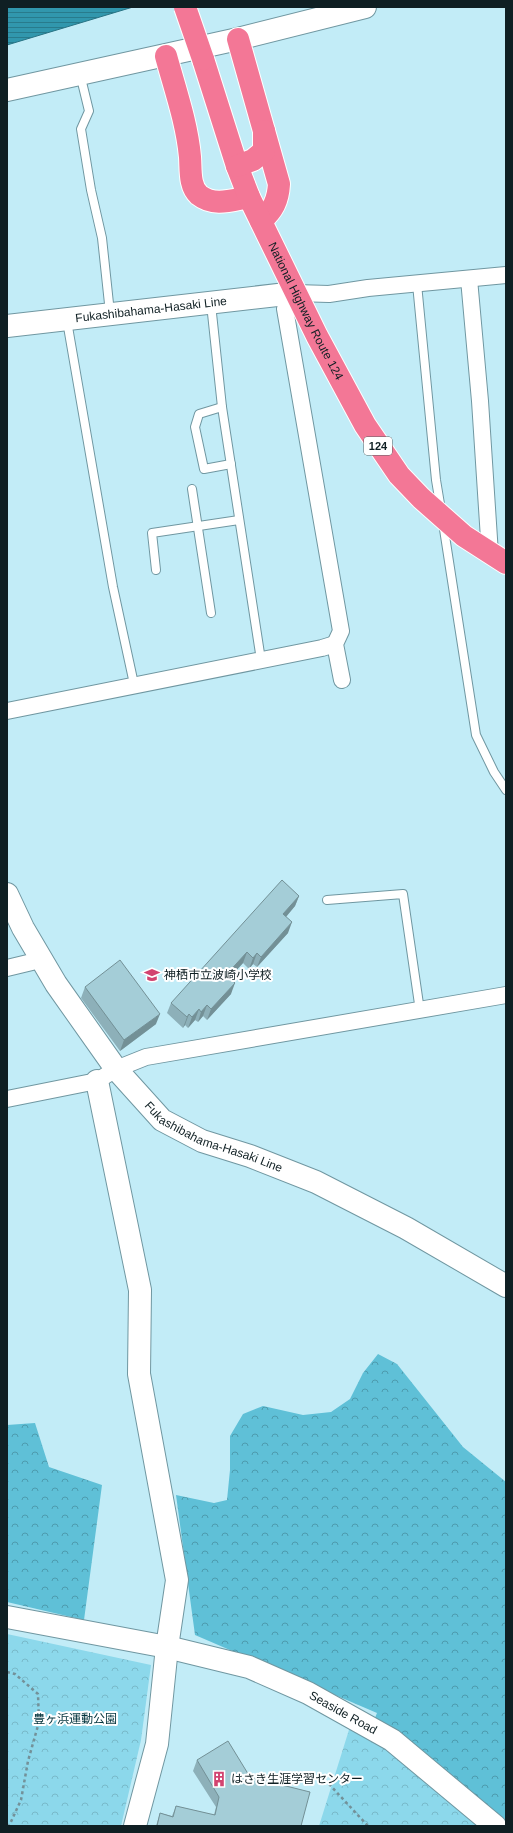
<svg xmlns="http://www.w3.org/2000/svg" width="513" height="1833" viewBox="0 0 513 1833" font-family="Helvetica,'Noto Sans JP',sans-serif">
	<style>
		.forest { fill: url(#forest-crowns) }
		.park { fill: url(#park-crowns) }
		.water { fill: url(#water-rules); stroke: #277384 }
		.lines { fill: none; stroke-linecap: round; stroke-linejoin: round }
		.lane-casing { stroke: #7097a1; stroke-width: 10 }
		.street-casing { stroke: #7097a1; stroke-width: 18 }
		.secondary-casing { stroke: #7097a1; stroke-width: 24 }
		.highway-casing { stroke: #fff; stroke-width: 24 }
		.path { stroke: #739199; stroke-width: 2.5; stroke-dasharray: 3 3; stroke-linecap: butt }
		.lane { stroke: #fff; stroke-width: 8 }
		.street { stroke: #fff; stroke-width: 16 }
		.secondary { stroke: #fff; stroke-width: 22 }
		.highway { stroke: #f37796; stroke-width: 22 }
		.highway-bridge-casing { stroke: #fff; stroke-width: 24; stroke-linecap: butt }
		.highway-bridge { stroke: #f37796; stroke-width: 22 }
		.wall { fill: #8db0b9 }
		.shaded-wall { fill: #739096 }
		.building { fill: #a4cdd7; stroke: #739096 }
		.labels { text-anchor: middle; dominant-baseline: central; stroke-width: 4; stroke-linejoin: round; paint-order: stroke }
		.shield { fill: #fff; stroke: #576265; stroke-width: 1 }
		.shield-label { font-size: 11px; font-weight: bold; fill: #0f1f23 }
		.street-label { font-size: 12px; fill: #0f1f23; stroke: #fff }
		.poi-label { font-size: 12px; fill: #0f1f23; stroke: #fff; text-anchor: start }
		.park-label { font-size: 12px; fill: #03343d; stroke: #fff }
	</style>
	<defs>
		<pattern id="forest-crowns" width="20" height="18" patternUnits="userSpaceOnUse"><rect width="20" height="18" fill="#5fc0d7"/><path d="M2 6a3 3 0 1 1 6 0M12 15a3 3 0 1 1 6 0" fill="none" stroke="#4d9bae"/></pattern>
		<pattern id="park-crowns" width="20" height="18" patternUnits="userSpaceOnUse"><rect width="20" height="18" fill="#8cd8eb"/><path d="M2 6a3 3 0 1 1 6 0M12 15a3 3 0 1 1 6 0" fill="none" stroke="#78b9c9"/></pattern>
		<pattern id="water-rules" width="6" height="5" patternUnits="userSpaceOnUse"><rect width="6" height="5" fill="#3197ad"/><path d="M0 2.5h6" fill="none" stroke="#287b8c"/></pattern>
	</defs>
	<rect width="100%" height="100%" fill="#c2ecf7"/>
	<g class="forest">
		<polygon points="378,1354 397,1364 463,1447 506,1482 506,1826 330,1826 377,1713 195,1635 176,1495 214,1503 227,1500 230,1470 230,1436 243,1414 263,1406 303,1415 331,1412 350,1399 363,1373"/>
		<polygon points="35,1423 49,1467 102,1485 84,1620 7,1602 7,1425"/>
	</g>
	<g class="park">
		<polygon points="7,1634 151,1665 141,1740 121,1826 7,1826"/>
		<polygon points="353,1717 495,1826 319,1826"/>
	</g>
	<polygon class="water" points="7,7 133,7 7,45"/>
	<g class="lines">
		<g class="lane-casing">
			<g id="lane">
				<polyline points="80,74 89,111 81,129 91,190 102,238 110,313"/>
				<polyline points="417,284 436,480 441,510"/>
				<polyline points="211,304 222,407 261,660"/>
				<polyline points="67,321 113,587 134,684"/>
				<polyline points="222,407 199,414 195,427 204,469 231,464"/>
				<polyline points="192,489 211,613"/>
				<polyline points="443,523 476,735 494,772 506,790"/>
				<polyline points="156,570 152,533 239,520"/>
				<polyline points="327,900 403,894 420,1011"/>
			</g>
		</g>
		<g class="street-casing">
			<g id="street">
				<polyline points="469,279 480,401 490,554"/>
				<polyline points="342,680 335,644 341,631 285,309 295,293 329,294 368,288 506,275"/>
				<polyline points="7,711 322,648 335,644"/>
				<polyline points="7,968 32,962 40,957"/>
				<polyline points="7,1099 97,1081 116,1069 146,1057 506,995"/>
			</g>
		</g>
		<g class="secondary-casing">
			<g id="secondary">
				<polyline points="7,90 238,39 365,7"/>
				<path id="s1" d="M7,326L295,293"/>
				<path id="s2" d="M7,894L23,928L56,984L116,1069L162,1120L202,1141L250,1156L316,1182L406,1228L506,1286"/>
				<polyline points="97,1081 140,1290 139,1374 177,1580 167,1647 157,1744 135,1826"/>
				<path id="s3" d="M7,1617L167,1647L249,1667L308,1693L392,1740L495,1826"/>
			</g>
		</g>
		<g class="highway-casing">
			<g id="highway">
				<path d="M238,39L279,184C278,201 273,210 261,221"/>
				<path d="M166,56C175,89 187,123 190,157C191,170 189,186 199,195C214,207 232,200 249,197"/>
				<path id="s4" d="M203,59L237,166L249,197L317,336L365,425L399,475L421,498L464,536L506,563"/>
				<polyline points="237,166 253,160 264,151 264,131"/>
			</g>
		</g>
		<g class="path">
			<polyline points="7,1672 15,1674 38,1694 39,1722 28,1761 21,1800 9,1826"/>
			<polyline points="329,1784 368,1826"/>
		</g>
		<use href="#lane" class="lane"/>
		<use href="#street" class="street"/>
		<use href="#secondary" class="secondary"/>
		<use href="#highway" class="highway"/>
		<g class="highway-bridge-casing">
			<polyline id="highway-bridge" points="185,7 203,59"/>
		</g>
		<use href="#highway-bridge" class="highway-bridge"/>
	</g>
	<g class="wall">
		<polygon points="299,896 295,906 286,917 288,933 257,967 253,964 249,969 243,963 229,978 231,994 207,1020 203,1016 198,1022 195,1020 188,1028 185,1025 183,1028 167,1013 171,1003"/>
		<polygon points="85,987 156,1024 120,1051 81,998"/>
		<polygon points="197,1760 250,1777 301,1826 156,1826 160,1813 172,1816 176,1806 214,1815 216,1807 193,1771"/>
	</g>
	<g class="shaded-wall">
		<polygon points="299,896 295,906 279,925 283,914"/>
		<polygon points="292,922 288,933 257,967 261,957"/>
		<polygon points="247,952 243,963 222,986 226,975"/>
		<polygon points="257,953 253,964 249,969 253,958"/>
		<polygon points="235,983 231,994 207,1020 211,1009"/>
		<polygon points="207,1005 203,1016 198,1022 201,1012"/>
		<polygon points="199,1009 195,1020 188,1028 192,1017"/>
		<polygon points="160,1014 156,1024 120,1051 124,1040"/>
		<polygon points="189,1014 185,1025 183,1028 187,1017"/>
	</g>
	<g class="building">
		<polygon points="282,880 299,896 283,914 292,922 261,957 257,953 253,958 247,952 226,975 235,983 211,1009 207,1005 201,1012 199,1009 192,1017 189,1014 187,1017 171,1003"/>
		<polygon points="120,960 160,1014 124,1040 85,987"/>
		<polygon points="228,1741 250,1777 310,1792 301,1826 157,1826 160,1813 173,1817 176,1806 215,1815 219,1797 197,1760"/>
	</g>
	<defs>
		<g id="school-bare" transform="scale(1.2)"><path d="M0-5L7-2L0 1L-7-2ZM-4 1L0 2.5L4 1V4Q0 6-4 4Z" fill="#d24470" stroke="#fff" stroke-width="2.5" paint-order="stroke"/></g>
		<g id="building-bare" transform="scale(1.2)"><path d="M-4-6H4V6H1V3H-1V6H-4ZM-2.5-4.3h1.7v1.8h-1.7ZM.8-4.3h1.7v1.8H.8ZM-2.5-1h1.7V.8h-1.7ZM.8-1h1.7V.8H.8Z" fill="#d24470" stroke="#fff" stroke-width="2.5" paint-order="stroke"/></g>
	</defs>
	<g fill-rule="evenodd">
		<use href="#school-bare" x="152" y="975"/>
		<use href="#building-bare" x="219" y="1779"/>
	</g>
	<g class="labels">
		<rect class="shield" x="364" y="437" width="28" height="18" rx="3"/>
		<g class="shield-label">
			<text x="378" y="446">124</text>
		</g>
		<g class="street-label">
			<text stroke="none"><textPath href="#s1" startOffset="145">Fukashibahama-Hasaki Line</textPath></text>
			<text stroke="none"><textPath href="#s4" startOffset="273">National Highway Route 124</textPath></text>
			<text stroke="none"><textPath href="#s2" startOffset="329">Fukashibahama-Hasaki Line</textPath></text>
			<text stroke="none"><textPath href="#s3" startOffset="352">Seaside Road</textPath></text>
		</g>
		<g class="poi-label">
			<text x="164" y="975">神栖市立波崎小学校</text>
			<text x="231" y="1779">はさき生涯学習センター</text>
		</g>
		<g class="park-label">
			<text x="75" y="1719">豊ヶ浜運動公園</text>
		</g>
	</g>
	<rect width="513" height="1833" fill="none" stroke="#0f1f23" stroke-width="16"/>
</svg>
